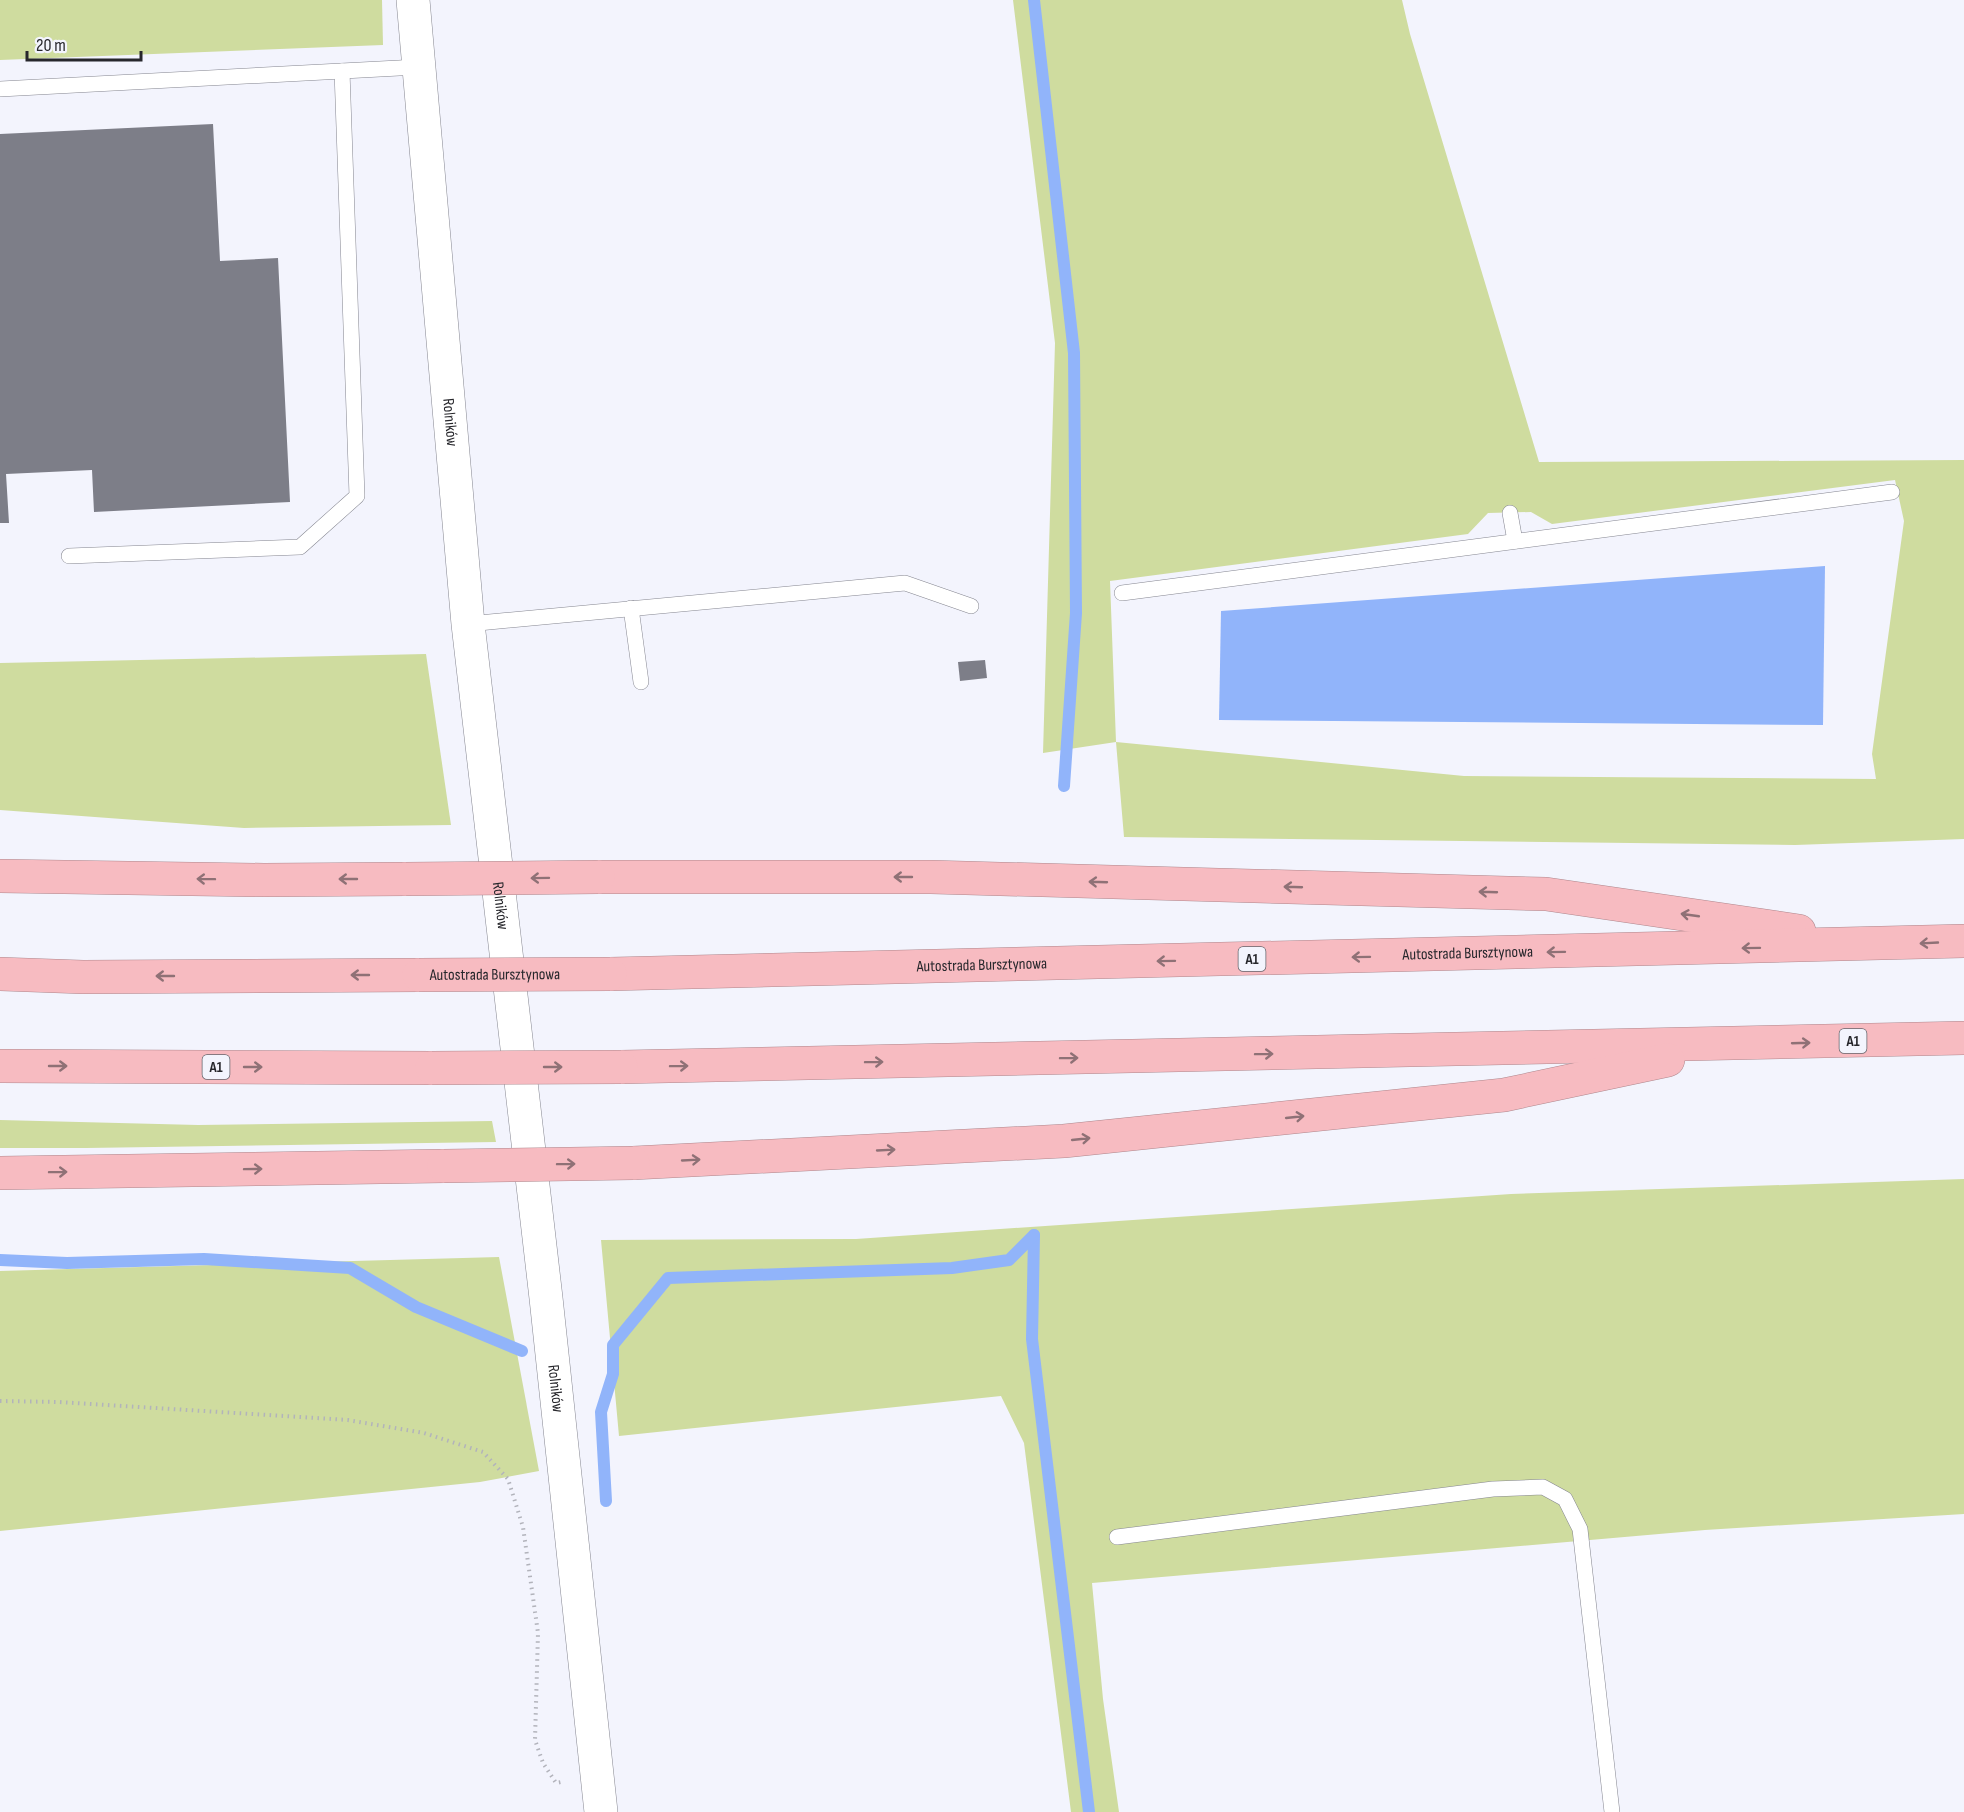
<svg xmlns="http://www.w3.org/2000/svg" width="1964" height="1812" viewBox="0 0 1964 1812" font-family="'Sofia Sans Condensed',sans-serif">
	<style>
		.green { fill: #cfdc9f; fill-rule: evenodd }
		.water { fill: #91b4fa }
		.lines { fill: none; stroke-linecap: round; stroke-linejoin: round }
		.stream { stroke: #91b4fa; stroke-width: 12 }
		.building { fill: #7d7e88 }
		.service-casing { stroke: #858690; stroke-width: 16 }
		.tertiary-casing { stroke: #858690; stroke-width: 34 }
		.motorway-casing { stroke: #ae878d; stroke-width: 34 }
		.path { stroke: #b2b3bb; stroke-width: 4; stroke-dasharray: 1.5 4.5; stroke-linecap: butt }
		.service { stroke: #fff; stroke-width: 15 }
		.tertiary { stroke: #fff; stroke-width: 33 }
		.motorway { stroke: #f7bbc1; stroke-width: 33 }
		.motorway-bridge-casing { stroke: #ae878d; stroke-width: 34; stroke-linecap: butt }
		.motorway-bridge { stroke: #f7bbc1; stroke-width: 33 }
		.oneway { stroke: #8f7176 }
		.labels { text-anchor: middle; dominant-baseline: central; stroke-width: 6; stroke-linejoin: round; paint-order: stroke }
		.shield { fill: #f3f4fd; stroke: #64646b; stroke-width: 1.5 }
		.shield-label { font-size: 15px; font-weight: bold; fill: #27272c }
		.street-label { font-size: 16px; fill: #27272c; stroke: #f3f4fd }
	</style>
	<rect width="100%" height="100%" fill="#f3f4fd"/>
	<g class="green">
		<polygon points="0,0 382,0 383,45 0,60"/>
		<path d="M1013,0H1402L1410,34L1539,462L1964,460V839L1795,845L1124,837L1116,742L1043,753L1055,343ZM1895,480L1904,521L1872,754L1876,779L1464,776L1116,742L1110,581L1468,534L1488,513L1531,512L1552,524Z"/>
		<polygon points="426,654 451,825 244,828 0,810 0,663"/>
		<polygon points="0,1120 198,1125 492,1121 496,1142 86,1148 0,1148"/>
		<polygon points="1964,1179 1964,1514 1705,1530 1092,1583 1103,1699 1119,1812 1071,1812 1024,1443 1001,1396 619,1436 601,1240 856,1239 1511,1194"/>
		<polygon points="499,1257 539,1471 480,1482 0,1531 0,1271"/>
	</g>
	<polygon class="water" points="1825,566 1823,725 1219,720 1221,611"/>
	<g class="lines">
		<g class="stream">
			<polyline points="1034,0 1074,353 1076,613 1064,786"/>
			<polyline points="1034,1235 1032,1339 1089,1812"/>
			<polyline points="0,1260 67,1263 204,1259 350,1268 416,1307 522,1351"/>
			<polyline points="606,1501 601,1412 613,1374 613,1345 668,1278 952,1268 1009,1260 1034,1235"/>
		</g>
	</g>
	<g class="building">
		<polygon points="213,124 220,261 278,258 290,502 94,512 92,470 6,474 9,523 0,523 0,134"/>
		<polygon points="985,660 987,678 960,681 958,662"/>
	</g>
	<g class="lines">
		<g class="service-casing">
			<g id="service">
				<polyline points="0,89 418,67"/>
				<polyline points="1510,513 1515,541"/>
				<polyline points="69,556 300,547 357,496 342,71"/>
				<polyline points="1122,593 1892,492"/>
				<polyline points="631,608 641,682"/>
				<polyline points="468,624 905,583 971,606"/>
				<polyline points="1117,1537 1493,1489 1543,1487 1565,1499 1580,1529 1612,1812"/>
			</g>
		</g>
		<g class="tertiary-casing">
			<g id="tertiary">
				<path id="s1" d="M413,0L468,624L546,1298L601,1812"/>
			</g>
		</g>
		<g class="motorway-casing">
			<g id="motorway">
				<polyline points="0,876 264,880 406,879"/>
				<polyline points="598,877 931,877 1546,894 1799,931"/>
				<polyline points="0,974 83,977 419,975"/>
				<path id="s2" d="M610,974L1964,941"/>
				<polyline points="0,1066 432,1068"/>
				<polyline points="621,1067 1964,1038"/>
				<polyline points="633,1163 1064,1141 1504,1095 1668,1060"/>
				<polyline points="0,1173 444,1166"/>
			</g>
		</g>
		<polyline class="path" points="0,1401 59,1402 348,1420 424,1433 483,1452 508,1479 523,1527 538,1633 535,1740 543,1763 556,1783 561,1782"/>
		<use href="#service" class="service"/>
		<use href="#tertiary" class="tertiary"/>
		<use href="#motorway" class="motorway"/>
		<g class="motorway-bridge-casing">
			<g id="motorway-bridge">
				<polyline points="406,879 598,877"/>
				<path id="s3" d="M419,975L610,974"/>
				<polyline points="432,1068 621,1067"/>
				<polyline points="444,1166 633,1163"/>
			</g>
		</g>
		<use href="#motorway-bridge" class="motorway-bridge"/>
	</g>
	<defs><path id="oneway-shaft" d="M-6 0H5M1.5-3L5.5 0L1.5 3" fill="none" stroke-width="1.6" stroke-linecap="round" stroke-linejoin="round" transform="scale(1.5)"/></defs>
	<g class="oneway">
		<use href="#oneway-shaft" transform="translate(903 877) rotate(180)"/>
		<use href="#oneway-shaft" transform="translate(540 878) rotate(179)"/>
		<use href="#oneway-shaft" transform="translate(206 879) rotate(-179)"/>
		<use href="#oneway-shaft" transform="translate(348 879) rotate(180)"/>
		<use href="#oneway-shaft" transform="translate(1098 882) rotate(-178)"/>
		<use href="#oneway-shaft" transform="translate(1293 887) rotate(-178)"/>
		<use href="#oneway-shaft" transform="translate(1488 892) rotate(-178)"/>
		<use href="#oneway-shaft" transform="translate(1690 915) rotate(-172)"/>
		<use href="#oneway-shaft" transform="translate(1929 943) rotate(177)"/>
		<use href="#oneway-shaft" transform="translate(1751 948) rotate(179)"/>
		<use href="#oneway-shaft" transform="translate(1556 952) rotate(179)"/>
		<use href="#oneway-shaft" transform="translate(1361 957) rotate(179)"/>
		<use href="#oneway-shaft" transform="translate(1166 961) rotate(179)"/>
		<use href="#oneway-shaft" transform="translate(360 975) rotate(180)"/>
		<use href="#oneway-shaft" transform="translate(165 976) rotate(180)"/>
		<use href="#oneway-shaft" transform="translate(1801 1043) rotate(-2)"/>
		<use href="#oneway-shaft" transform="translate(1264 1054) rotate(-1)"/>
		<use href="#oneway-shaft" transform="translate(1069 1058) rotate(-1)"/>
		<use href="#oneway-shaft" transform="translate(874 1062) rotate(-1)"/>
		<use href="#oneway-shaft" transform="translate(58 1066)"/>
		<use href="#oneway-shaft" transform="translate(679 1066) rotate(-1)"/>
		<use href="#oneway-shaft" transform="translate(253 1067)"/>
		<use href="#oneway-shaft" transform="translate(553 1067)"/>
		<use href="#oneway-shaft" transform="translate(1295 1117) rotate(-6)"/>
		<use href="#oneway-shaft" transform="translate(1081 1139) rotate(-6)"/>
		<use href="#oneway-shaft" transform="translate(886 1150) rotate(-3)"/>
		<use href="#oneway-shaft" transform="translate(691 1160) rotate(-3)"/>
		<use href="#oneway-shaft" transform="translate(566 1164) rotate(-1)"/>
		<use href="#oneway-shaft" transform="translate(253 1169) rotate(-1)"/>
		<use href="#oneway-shaft" transform="translate(58 1172) rotate(-1)"/>
	</g>
	<g class="labels">
		<g class="shield">
			<rect x="1238.5" y="947" width="27" height="24" rx="4.5"/>
			<rect x="1839.5" y="1029" width="27" height="24" rx="4.5"/>
			<rect x="202.5" y="1055" width="27" height="24" rx="4.5"/>
		</g>
		<g class="shield-label">
			<text x="1252" y="959">A1</text>
			<text x="1853" y="1041">A1</text>
			<text x="216" y="1067">A1</text>
		</g>
		<g class="street-label">
			<text stroke="none"><textPath href="#s1" startOffset="424">Rolników</textPath></text>
			<text stroke="none"><textPath href="#s1" startOffset="910">Rolników</textPath></text>
			<text stroke="none"><textPath href="#s2" startOffset="858">Autostrada Bursztynowa</textPath></text>
			<text stroke="none"><textPath href="#s2" startOffset="372">Autostrada Bursztynowa</textPath></text>
			<text stroke="none"><textPath href="#s3" startOffset="76">Autostrada Bursztynowa</textPath></text>
			<text stroke="none"><textPath href="#s1" startOffset="1396">Rolników</textPath></text>
		</g>
	</g>
	<path d="M27 51v9h114v-9" fill="none" stroke="#27272c" stroke-width="3"/>
	<text x="36" y="51" font-size="18" fill="#27272c" stroke="#f3f4fd" stroke-width="4.5" paint-order="stroke">20 m</text>
</svg>
